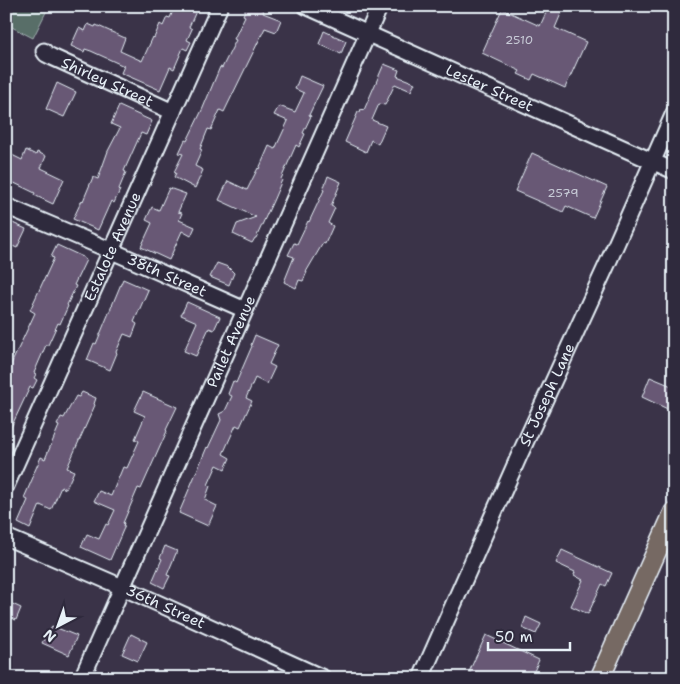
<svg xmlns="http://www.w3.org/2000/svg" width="680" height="684" viewBox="0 0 680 684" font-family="'Shantell Sans',sans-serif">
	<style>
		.green { fill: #596e68; stroke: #a0b0b0 }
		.building { fill: #675874; stroke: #e8f1f8 }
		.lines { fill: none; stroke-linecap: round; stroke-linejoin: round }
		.minor-casing { stroke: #e8f1f8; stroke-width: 19 }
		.major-casing { stroke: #e8f1f8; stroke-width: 22 }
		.minor { stroke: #2f2a3d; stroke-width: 15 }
		.major { stroke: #766964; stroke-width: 19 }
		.labels { text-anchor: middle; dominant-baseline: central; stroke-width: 4.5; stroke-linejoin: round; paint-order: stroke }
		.number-label { font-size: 12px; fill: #c8cbd7 }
		.street-label { font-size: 15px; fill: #e8f1f8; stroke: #2f2a3d }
	</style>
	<rect width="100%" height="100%" fill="#3a3348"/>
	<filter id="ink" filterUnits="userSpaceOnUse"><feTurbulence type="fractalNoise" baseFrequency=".02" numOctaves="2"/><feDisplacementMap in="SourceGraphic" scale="10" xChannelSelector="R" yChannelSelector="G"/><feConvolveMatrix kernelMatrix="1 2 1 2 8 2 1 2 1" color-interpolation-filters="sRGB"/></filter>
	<g filter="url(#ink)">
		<polygon class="green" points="13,6 49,6 33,38 6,24 6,20"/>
		<g class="building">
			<polygon points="175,6 192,6 197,9 189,27 192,29 187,40 191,42 187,50 183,48 174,69 170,67 160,90 121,73 124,66 91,51 85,49 84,52 71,46 79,28 85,31 88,24 95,27 96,25 125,38 120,51 142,61 153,37 154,38 160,24 163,26 167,17 170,18"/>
			<polygon points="247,6 255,6 264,11 263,13 281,20 276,32 265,28 224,112 220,110 211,130 208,129 200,149 202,150 195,166 203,170 195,188 174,177 176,173 174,172 183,154 179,153 185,140 187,141 203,108 220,67 222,68 236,40 234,39 245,16 243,15"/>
			<polygon points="549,6 557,6 563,9 555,28 586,42 565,88 534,74 531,80 518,74 520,71 482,53 502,9 540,26"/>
			<polygon points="324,31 346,41 341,54 319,44"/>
			<polygon points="384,64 399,70 397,76 415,83 411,91 395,84 385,105 379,104 372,120 386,126 378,144 371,140 366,152 345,142 358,112 360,112 361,109 364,110"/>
			<polygon points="300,76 323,86 309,115 311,116 303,133 305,134 299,147 296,145 281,179 282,180 273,201 256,238 255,238 252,243 233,234 237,224 256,217 219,200 228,181 247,190 258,168 259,169 269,146 275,149 288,121 274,115 279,106 295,112 304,93 295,89"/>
			<polygon points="57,83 76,92 64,117 46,109"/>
			<polygon points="119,106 152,121 146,135 141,133 124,171 126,172 119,189 120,190 114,203 111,201 98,230 73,219 82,200 83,201 93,177 98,179 108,151 120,128 111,124"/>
			<polygon points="26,150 36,155 37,152 46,156 41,168 64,179 53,204 34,195 35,193 6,179 6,152 22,160"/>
			<polygon points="532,153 607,187 593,218 566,206 563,212 515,191"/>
			<polygon points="328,176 341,182 331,206 335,208 328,223 333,226 325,244 323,243 306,272 307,272 303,281 299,280 296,288 284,282 294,257 288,255 294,243 297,244 308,221 309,222 324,190 323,190"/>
			<polygon points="169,188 186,194 178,212 182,213 179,220 195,227 191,236 182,231 169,260 141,247 152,223 146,220 152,207 159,210"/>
			<polygon points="6,220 26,229 17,248 6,243"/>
			<polygon points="57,245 83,257 83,258 86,260 74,285 76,286 67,305 68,306 60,324 58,323 48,345 46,345 34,373 36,374 34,378 37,380 33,388 30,387 6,438 6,375 35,313 30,310 54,258 51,257"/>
			<polygon points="217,263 228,267 234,273 229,285 210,277"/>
			<polygon points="123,279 148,290 134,322 137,324 132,337 124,334 116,352 117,353 110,370 87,360 94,343 96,344"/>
			<polygon points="187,302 220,317 214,330 209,328 196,356 184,351 197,322 181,315"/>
			<polygon points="255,335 278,345 269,364 275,367 267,384 255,378 246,398 252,401 240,427 236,425 223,454 230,458 225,469 217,465 208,485 210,486 205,500 217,506 208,526 179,513 207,447 208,448 221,420 219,414 225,411 232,396 228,394 233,381 236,383 252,346 251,345"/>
			<polygon points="650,377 674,387 674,412 642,397"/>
			<polygon points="82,392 96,398 94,404 95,405 67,468 74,471 66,489 61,487 51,510 40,505 30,529 18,523 28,500 24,498 34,475 33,475 41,457 45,459 59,426 57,425 61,417 64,418 76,396 79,397"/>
			<polygon points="143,392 177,407 166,430 167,431 141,489 138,488 123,523 124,523 123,526 125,526 123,530 110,560 81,547 87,534 99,539 106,524 108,525 115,510 94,501 99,491 111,496 123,467 127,468 139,441 135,439 145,416 134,411"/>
			<polygon points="165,546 177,551 167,575 170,576 164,588 152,582 162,559 160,558"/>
			<polygon points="562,550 612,573 606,586 602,584 588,614 571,606 583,580 574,575 575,572 556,563"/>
			<polygon points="6,601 21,608 16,620 6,617"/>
			<polygon points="526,617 541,624 536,634 522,628"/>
			<polygon points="52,626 77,636 69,655 42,643 46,635 48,636"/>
			<polygon points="131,634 147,642 138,661 122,654"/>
			<polygon points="486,635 539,660 531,678 480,678 469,672"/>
		</g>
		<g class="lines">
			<g class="minor-casing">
				<g id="minor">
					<path id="s1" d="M306,6L674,171"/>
					<path id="s2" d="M44,51L46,54L52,57L173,112"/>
					<path id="s3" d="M6,206L112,251L245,310"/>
					<path id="s4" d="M6,486L220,6"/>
					<path id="s5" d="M6,537L122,587L323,678"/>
					<path id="s6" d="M82,678L380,6"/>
					<path id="s7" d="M421,678L519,456L610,258L674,113"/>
				</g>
			</g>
			<g class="major-casing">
				<polyline id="major" points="600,678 674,512"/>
			</g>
			<use href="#minor" class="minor"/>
			<use href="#major" class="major"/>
		</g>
	</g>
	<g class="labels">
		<g class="number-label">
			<text x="519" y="40">2510</text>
			<text x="563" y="193">2579</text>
		</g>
		<g class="street-label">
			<text stroke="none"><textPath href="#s2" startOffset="71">Shirley Street</textPath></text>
			<text stroke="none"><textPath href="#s1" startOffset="201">Lester Street</textPath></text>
			<text stroke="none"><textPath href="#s4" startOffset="262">Estalote Avenue</textPath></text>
			<text stroke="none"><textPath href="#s3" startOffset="175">38th Street</textPath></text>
			<text stroke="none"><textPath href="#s6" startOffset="368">Pailet Avenue</textPath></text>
			<text stroke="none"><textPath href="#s7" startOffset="310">St Joseph Lane</textPath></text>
			<text stroke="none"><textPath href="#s5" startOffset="174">36th Street</textPath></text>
		</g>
	</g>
	<rect width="680" height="684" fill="none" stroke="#2f2a3d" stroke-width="25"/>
	<rect x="12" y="12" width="655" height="659" fill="none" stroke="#e8f1f8" stroke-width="2" filter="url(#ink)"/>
	<g transform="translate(58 626) rotate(221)" stroke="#2f2a3d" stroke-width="4" paint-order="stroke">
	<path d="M0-4L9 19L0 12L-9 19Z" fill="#e8f1f8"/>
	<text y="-8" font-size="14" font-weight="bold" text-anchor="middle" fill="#e8f1f8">N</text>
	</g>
	<path d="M488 642v8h82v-8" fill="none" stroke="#e8f1f8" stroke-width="2.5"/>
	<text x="495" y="642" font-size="15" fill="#e8f1f8" stroke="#2f2a3d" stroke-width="4" paint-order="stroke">50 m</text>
</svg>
